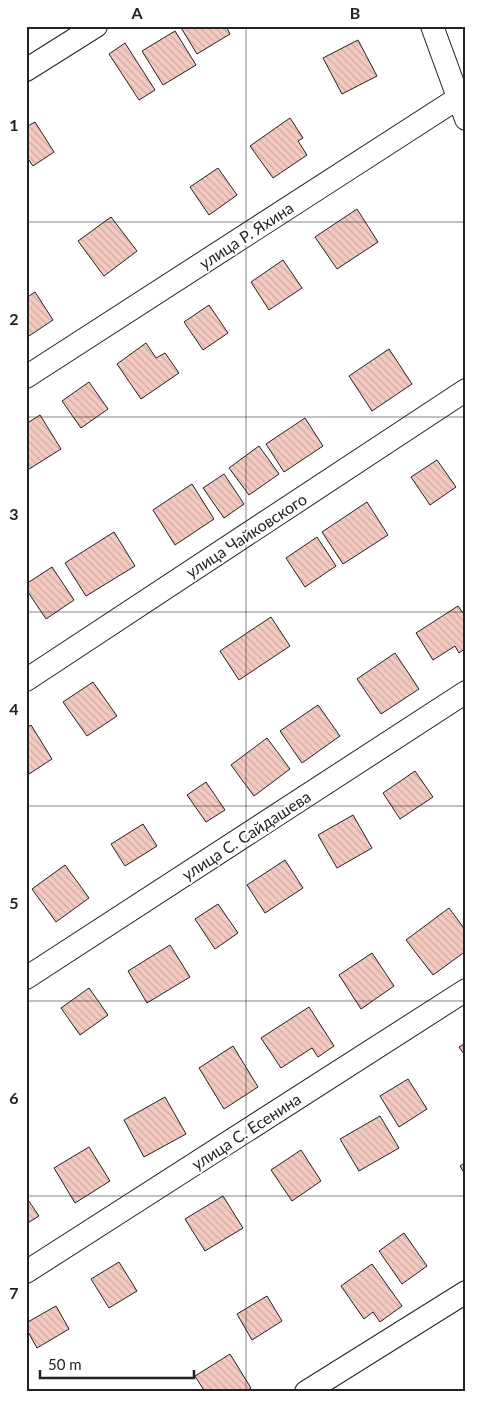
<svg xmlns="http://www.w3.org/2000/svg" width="492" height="1418" viewBox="0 0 492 1418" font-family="Lato,sans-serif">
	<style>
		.building { fill: url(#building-back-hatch); stroke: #222 }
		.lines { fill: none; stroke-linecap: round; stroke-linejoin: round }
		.minor-casing { stroke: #222; stroke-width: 24 }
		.minor { stroke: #fff; stroke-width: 22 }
		.grid { fill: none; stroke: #222; stroke-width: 1; stroke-opacity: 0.55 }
		.labels { text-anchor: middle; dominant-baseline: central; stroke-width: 4; stroke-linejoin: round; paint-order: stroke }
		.street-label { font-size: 16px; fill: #222; stroke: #fff }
		.neatline { fill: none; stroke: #222; stroke-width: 2 }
		.grid-label { font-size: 16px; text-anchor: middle; font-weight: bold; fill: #222 }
	</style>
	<defs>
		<pattern id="building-back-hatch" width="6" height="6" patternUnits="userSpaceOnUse" patternTransform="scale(1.25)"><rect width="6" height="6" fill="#f3c9c0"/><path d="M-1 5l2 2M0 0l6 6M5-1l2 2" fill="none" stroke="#d0aca5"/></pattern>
	</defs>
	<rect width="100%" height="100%" fill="#fff"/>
	<g class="building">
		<polygon points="180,26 226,26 230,34 197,54"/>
		<polygon points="175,31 196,65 163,85 142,51"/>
		<polygon points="358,40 377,76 342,94 323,58"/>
		<polygon points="125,43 155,90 139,100 109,54"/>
		<polygon points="290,118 303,138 298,141 307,155 273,178 250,146"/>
		<polygon points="35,122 54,152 33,166 26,156 26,127"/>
		<polygon points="218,168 237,195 209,215 190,187"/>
		<polygon points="357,209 378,242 337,269 315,237"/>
		<polygon points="111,217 137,251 104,276 78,241"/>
		<polygon points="283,260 302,288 269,310 251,282"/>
		<polygon points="35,292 53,320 26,338 26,298"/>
		<polygon points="209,305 228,333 203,350 184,322"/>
		<polygon points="146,343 156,358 165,353 179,373 141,399 117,364"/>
		<polygon points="389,349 412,384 372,411 349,376"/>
		<polygon points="89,382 108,409 81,428 62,401"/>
		<polygon points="40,415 61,449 26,471 26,424"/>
		<polygon points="305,418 323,446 284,472 266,444"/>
		<polygon points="259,446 279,474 249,495 229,468"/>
		<polygon points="437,460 456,487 430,505 411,477"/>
		<polygon points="224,474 244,504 224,518 203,488"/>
		<polygon points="192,484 214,519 175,545 153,510"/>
		<polygon points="367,502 388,535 343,564 322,532"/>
		<polygon points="114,532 135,566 86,596 65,563"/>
		<polygon points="317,537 336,566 305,587 286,558"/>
		<polygon points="52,567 74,600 46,619 26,589 26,584"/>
		<polygon points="458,606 466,617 466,648 459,653 455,646 433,660 416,633"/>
		<polygon points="271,617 290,646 239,680 220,651"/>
		<polygon points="395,653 419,689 381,714 357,679"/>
		<polygon points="93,682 117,716 87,736 63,702"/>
		<polygon points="318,705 340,736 302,763 280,731"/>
		<polygon points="31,725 52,759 26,776 26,728"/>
		<polygon points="267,738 290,769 254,796 231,765"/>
		<polygon points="415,771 433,797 400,819 383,793"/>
		<polygon points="206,782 225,810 206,822 187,795"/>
		<polygon points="353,815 372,848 337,868 318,835"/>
		<polygon points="143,824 157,846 125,866 111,844"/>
		<polygon points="285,860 303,888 265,913 247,885"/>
		<polygon points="65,865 89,898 56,922 32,889"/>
		<polygon points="218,904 238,933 215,949 195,919"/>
		<polygon points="449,908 466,931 466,951 433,975 406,940"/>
		<polygon points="170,945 190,977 147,1003 128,971"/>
		<polygon points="372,953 394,986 361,1009 339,975"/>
		<polygon points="89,988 108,1015 80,1035 61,1008"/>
		<polygon points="309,1007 334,1046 318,1057 312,1048 281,1068 261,1038"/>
		<polygon points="466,1043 466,1057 459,1047"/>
		<polygon points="233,1046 258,1087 224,1109 199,1068"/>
		<polygon points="408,1079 427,1109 399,1127 380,1096"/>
		<polygon points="165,1097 186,1134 144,1157 124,1120"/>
		<polygon points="380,1116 399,1148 359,1171 340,1139"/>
		<polygon points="89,1147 110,1181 75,1203 54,1168"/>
		<polygon points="301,1150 321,1181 292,1201 271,1170"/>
		<polygon points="466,1162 466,1176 460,1166"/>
		<polygon points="223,1196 243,1228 205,1251 185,1219"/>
		<polygon points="26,1197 39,1216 26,1224"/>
		<polygon points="404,1233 427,1266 402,1284 379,1251"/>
		<polygon points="119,1262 137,1291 109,1308 91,1279"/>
		<polygon points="372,1264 402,1306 380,1322 373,1312 364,1319 341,1286"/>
		<polygon points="267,1296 282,1321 252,1340 237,1314"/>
		<polygon points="56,1306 69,1329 37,1348 26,1328 26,1323"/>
		<polygon points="230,1354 251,1388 245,1392 205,1392 195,1376"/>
	</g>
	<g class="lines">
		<g class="minor-casing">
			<g id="minor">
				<polyline points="432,26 466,119"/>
				<polyline points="26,70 96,26"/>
				<polyline points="26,377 466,93"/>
				<polyline points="26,680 466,390"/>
				<polyline points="26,978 466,692"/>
				<polyline points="26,1272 466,990"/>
				<polyline points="306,1392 466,1292"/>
			</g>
		</g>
		<use href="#minor" class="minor"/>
	</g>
	<path class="grid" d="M246,26V1392M26,222H466M26,417H466M26,612H466M26,806H466M26,1001H466M26,1196H466"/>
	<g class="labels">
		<g class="street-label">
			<text transform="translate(246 235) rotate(-33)">улица Р. Яхина</text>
			<text transform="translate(246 535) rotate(-33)">улица Чайковского</text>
			<text transform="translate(246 835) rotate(-33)">улица С. Сайдашева</text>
			<text transform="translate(246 1131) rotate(-33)">улица С. Есенина</text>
		</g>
	</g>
	<rect width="492" height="1418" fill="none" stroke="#ffffff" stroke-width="55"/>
	<path d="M40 1370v8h154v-8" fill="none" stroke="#222222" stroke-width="2.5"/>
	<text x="48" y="1370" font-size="15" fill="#222222" stroke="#ffffff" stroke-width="4" paint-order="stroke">50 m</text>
	<rect x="28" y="28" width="436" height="1362" class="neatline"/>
	<g class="grid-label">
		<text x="137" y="19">A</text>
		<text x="355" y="19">B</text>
		<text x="14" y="131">1</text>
		<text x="14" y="325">2</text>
		<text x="14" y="520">3</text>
		<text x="14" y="715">4</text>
		<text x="14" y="909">5</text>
		<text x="14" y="1104">6</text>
		<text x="14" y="1299">7</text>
	</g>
</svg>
